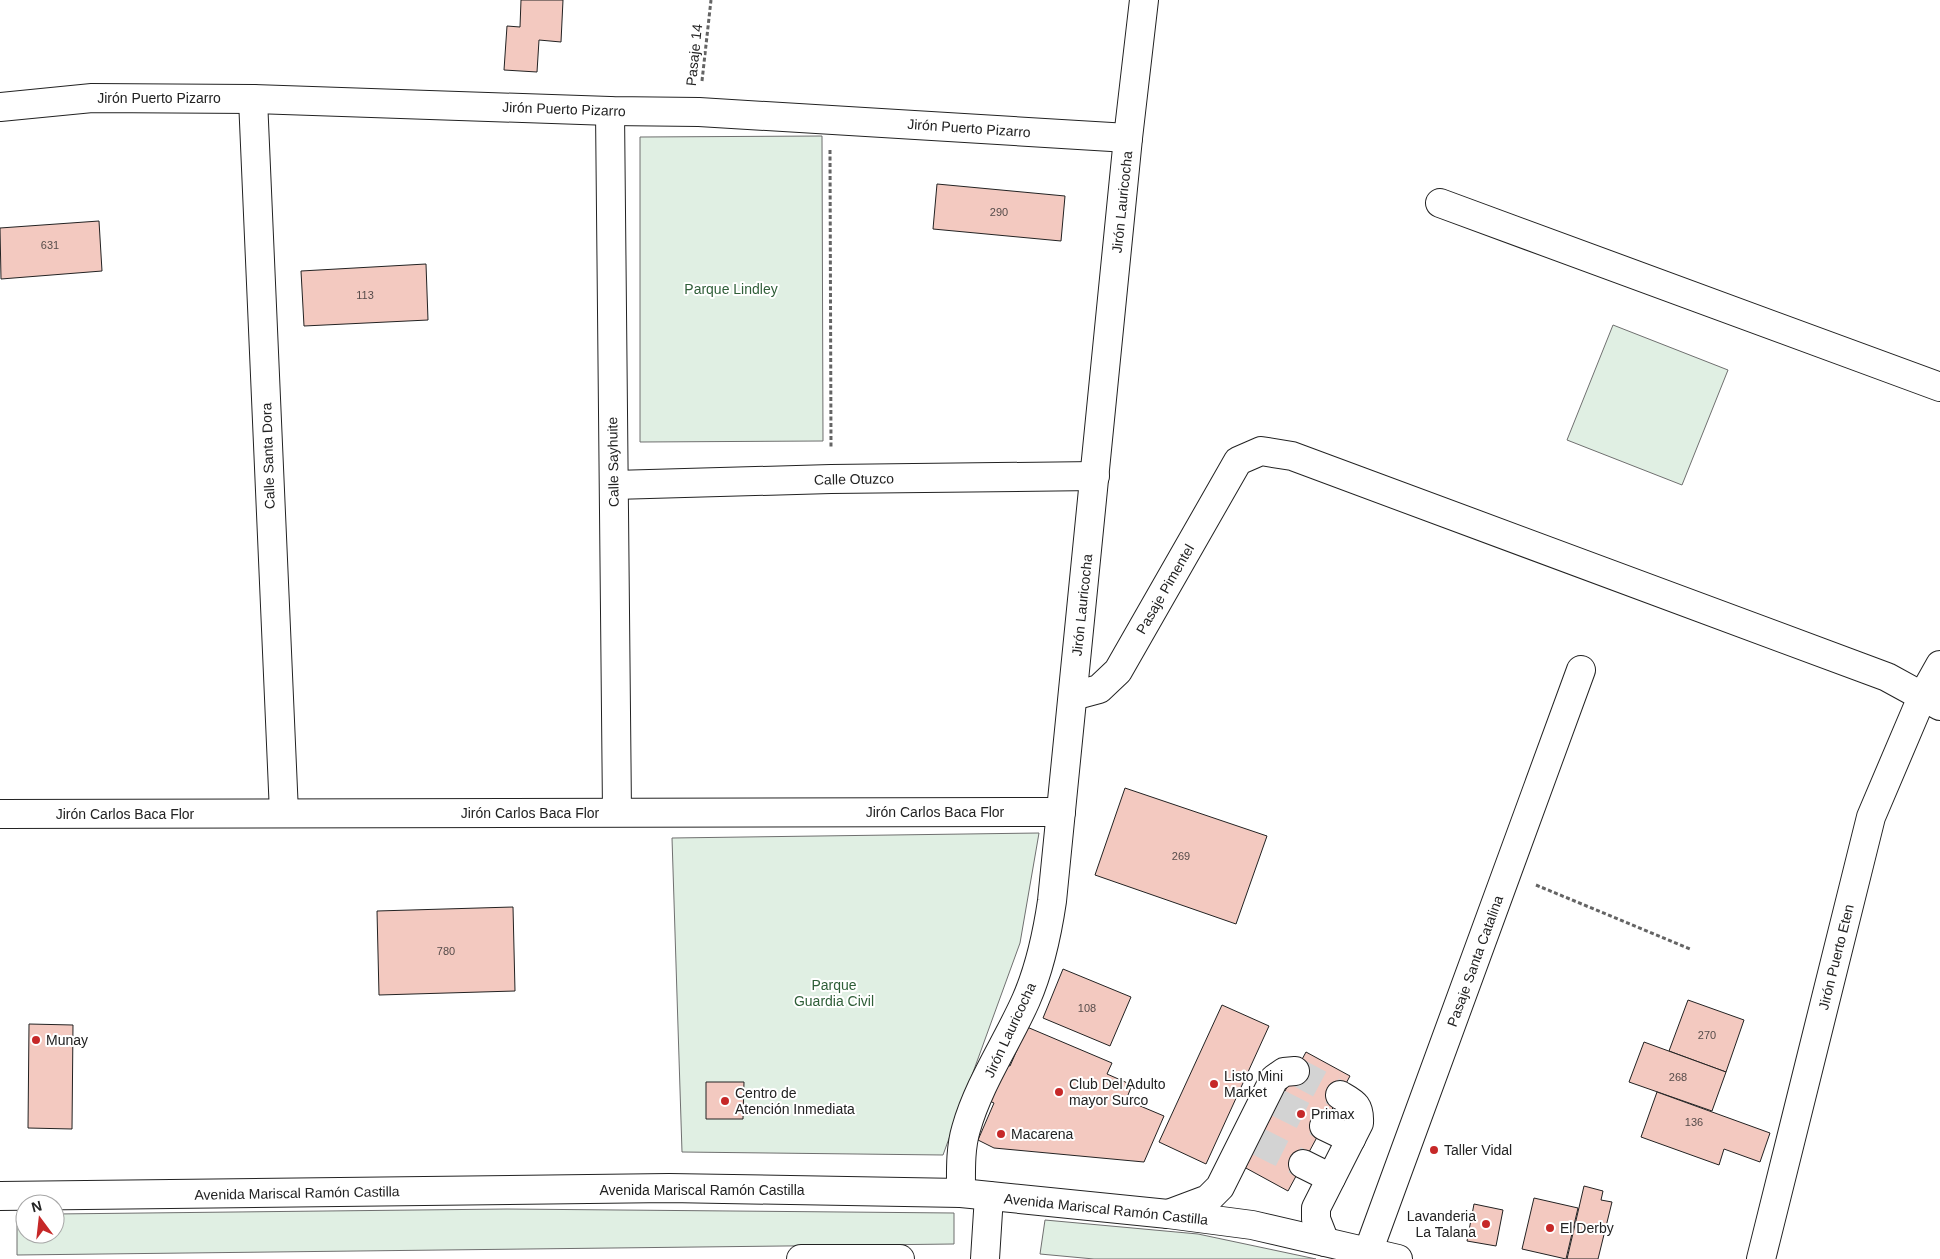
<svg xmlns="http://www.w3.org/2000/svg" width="1940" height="1259" viewBox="0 0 1940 1259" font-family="Arial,sans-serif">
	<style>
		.green { fill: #e0efe3; stroke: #6f6f6f }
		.building { fill: #f3c9c0; stroke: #222 }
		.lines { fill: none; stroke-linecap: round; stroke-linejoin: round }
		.minor-tunnel { stroke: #d3d3d3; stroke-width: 28; stroke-dasharray: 28 14; stroke-linecap: butt }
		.minor-casing { stroke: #222; stroke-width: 30 }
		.major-casing { stroke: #222; stroke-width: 30 }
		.path { stroke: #646464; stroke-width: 3; stroke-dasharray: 4 2.5; stroke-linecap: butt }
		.minor { stroke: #fff; stroke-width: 28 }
		.major { stroke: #fff; stroke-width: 28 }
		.poi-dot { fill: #c62828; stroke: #fff; stroke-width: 2 }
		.labels { text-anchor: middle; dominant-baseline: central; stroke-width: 4; stroke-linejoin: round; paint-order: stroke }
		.number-label { font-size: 11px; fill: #564c4a }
		.street-label { font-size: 14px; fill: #222; stroke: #fff }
		.park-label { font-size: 14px; fill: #2f5e38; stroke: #fff }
		.poi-label { font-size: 14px; fill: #222; stroke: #fff; text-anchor: start }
	</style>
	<rect width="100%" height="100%" fill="#fff"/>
	<g class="green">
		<polygon points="822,136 823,441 640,442 640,137"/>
		<polygon points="1613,325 1728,370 1682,485 1567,440"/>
		<polygon points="1039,833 1020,943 943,1155 682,1152 672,838"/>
		<polygon points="507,1209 954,1213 954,1244 17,1255 17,1214 25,1214 25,1234 55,1234 55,1214"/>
		<polygon points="1045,1220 1198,1234 1316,1259 1094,1259 1040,1254"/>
	</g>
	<g class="building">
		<polygon points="521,0 563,0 561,42 539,40 537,72 504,70 507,26 520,27"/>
		<polygon points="937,184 1065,196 1061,241 933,229"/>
		<polygon points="99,221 102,271 1,279 0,228"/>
		<polygon points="426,264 428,320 304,326 301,271"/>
		<polygon points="1125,788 1267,836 1236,924 1095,875"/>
		<polygon points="513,907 515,991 379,995 377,911"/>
		<polygon points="1063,969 1131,997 1110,1046 1043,1018"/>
		<polygon points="1688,1000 1744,1020 1726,1072 1669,1051"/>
		<polygon points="1222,1005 1269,1026 1206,1164 1159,1142"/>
		<polygon points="29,1024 73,1025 72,1129 28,1128"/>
		<polygon points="1027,1027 1112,1063 1107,1074 1132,1085 1126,1100 1164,1116 1144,1162 994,1148 978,1140 994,1103 985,1099 1001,1063 1010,1066"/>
		<polygon points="1644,1042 1726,1072 1712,1111 1629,1082"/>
		<polygon points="1306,1052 1350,1076 1288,1191 1244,1167"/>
		<polygon points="706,1082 744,1082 743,1119 706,1119"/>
		<polygon points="1657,1092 1770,1133 1760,1162 1724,1149 1719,1165 1641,1137"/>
		<polygon points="1584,1186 1603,1191 1601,1200 1612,1202 1598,1259 1567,1259"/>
		<polygon points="1534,1198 1578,1208 1566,1259 1522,1249"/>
		<polygon points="1474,1204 1503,1210 1496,1246 1467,1241"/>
	</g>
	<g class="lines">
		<g class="minor-tunnel">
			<polyline points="1295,1071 1340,1095"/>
			<polyline points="1278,1103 1324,1126"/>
			<polyline points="1257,1141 1303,1164"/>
		</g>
		<g class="minor-casing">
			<g id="minor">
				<polyline points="253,99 284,813"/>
				<polyline points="0,107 92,98 253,99 610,111 699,112 1128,138"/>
				<polyline points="610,111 617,812"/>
				<polyline points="1440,203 1940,387"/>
				<polyline points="614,485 831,479 1095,476"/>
				<polyline points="1073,696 1099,689 1118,671 1238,461 1261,451 1292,456 1887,677 1940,706"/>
				<polyline points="0,814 1061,812"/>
				<polyline points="1324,1126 1351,1139"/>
				<polyline points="1303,1164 1331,1178"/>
				<path d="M961,1193C961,1172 960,1149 966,1129C979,1083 1007,1043 1026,1000C1040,968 1047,935 1052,901L1128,138L1144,0"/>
				<polyline points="1168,1214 1208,1199 1220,1187 1274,1079 1284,1072 1295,1071"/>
				<path d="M1325,1242L1316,1219V1208L1359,1123C1360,1105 1354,1103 1340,1095"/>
				<polyline points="1368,1252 1581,670"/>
				<polyline points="1761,1259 1871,817 1922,697 1940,665"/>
			</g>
		</g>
		<g class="major-casing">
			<g id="major">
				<polyline points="0,1196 669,1188 961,1193 1168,1214 1252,1225 1398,1259"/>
				<polyline points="801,1259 900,1259"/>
				<polyline points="985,1259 989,1196"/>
			</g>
		</g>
		<g class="path">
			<polyline points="702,81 711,0"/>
			<polyline points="830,150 831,449"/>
			<polyline points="1536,885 1690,949"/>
		</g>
		<use href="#minor" class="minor"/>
		<use href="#major" class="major"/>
	</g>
	<g class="poi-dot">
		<circle cx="36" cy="1040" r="5"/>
		<circle cx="1214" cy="1084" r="5"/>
		<circle cx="1059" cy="1092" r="5"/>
		<circle cx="725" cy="1101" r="5"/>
		<circle cx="1301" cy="1114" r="5"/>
		<circle cx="1001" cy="1134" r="5"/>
		<circle cx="1434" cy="1150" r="5"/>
		<circle cx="1486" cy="1224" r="5"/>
		<circle cx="1550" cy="1228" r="5"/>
	</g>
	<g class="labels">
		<g class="number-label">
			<text x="999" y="212">290</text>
			<text x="50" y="245">631</text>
			<text x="365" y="295">113</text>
			<text x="1181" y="856">269</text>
			<text x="446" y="951">780</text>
			<text x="1087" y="1008">108</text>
			<text x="1707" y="1035">270</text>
			<text x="1678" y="1077">268</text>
			<text x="1694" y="1122">136</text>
		</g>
		<g class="street-label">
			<text transform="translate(694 55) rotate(-84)">Pasaje 14</text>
			<text x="159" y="98">Jirón Puerto Pizarro</text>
			<text transform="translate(564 109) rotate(2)">Jirón Puerto Pizarro</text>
			<text transform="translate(969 128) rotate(4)">Jirón Puerto Pizarro</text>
			<text transform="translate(1122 202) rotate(-84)">Jirón Lauricocha</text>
			<text transform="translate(268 456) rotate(-92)">Calle Santa Dora</text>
			<text transform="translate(613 462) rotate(-91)">Calle Sayhuite</text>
			<text transform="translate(854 479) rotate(-1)">Calle Otuzco</text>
			<text transform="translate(1165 589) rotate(-60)">Pasaje Pimentel</text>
			<text transform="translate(1082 605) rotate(-84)">Jirón Lauricocha</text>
			<text x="935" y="812">Jirón Carlos Baca Flor</text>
			<text x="530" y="813">Jirón Carlos Baca Flor</text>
			<text x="125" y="814">Jirón Carlos Baca Flor</text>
			<text transform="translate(1836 957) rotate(-76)">Jirón Puerto Eten</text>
			<text transform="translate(1475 961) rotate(-70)">Pasaje Santa Catalina</text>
			<text transform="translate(1010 1030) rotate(-65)">Jirón Lauricocha</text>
			<text x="702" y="1190">Avenida Mariscal Ramón Castilla</text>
			<text transform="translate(297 1193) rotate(-1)">Avenida Mariscal Ramón Castilla</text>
			<text transform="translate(1106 1209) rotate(6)">Avenida Mariscal Ramón Castilla</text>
		</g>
		<g class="park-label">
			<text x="731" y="289">Parque Lindley</text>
			<text x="834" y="985">Parque<tspan x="834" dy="16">Guardia Civil</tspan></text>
		</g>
		<g class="poi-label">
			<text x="46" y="1040">Munay</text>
			<text x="1224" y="1076">Listo Mini<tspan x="1224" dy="16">Market</tspan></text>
			<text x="1069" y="1084">Club Del Adulto<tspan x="1069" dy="16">mayor Surco</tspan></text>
			<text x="735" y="1093">Centro de<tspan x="735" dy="16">Atención Inmediata</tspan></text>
			<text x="1311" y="1114">Primax</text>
			<text x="1011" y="1134">Macarena</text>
			<text x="1444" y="1150">Taller Vidal</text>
			<text x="1476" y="1216" text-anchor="end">Lavanderia<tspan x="1476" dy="16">La Talana</tspan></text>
			<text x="1560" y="1228">El Derby</text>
		</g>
	</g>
	<g transform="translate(40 1219) rotate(345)"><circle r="24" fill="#ffffff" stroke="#a7a7a7"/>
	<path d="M0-4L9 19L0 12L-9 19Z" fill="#c62828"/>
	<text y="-8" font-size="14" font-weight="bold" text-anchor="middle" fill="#222222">N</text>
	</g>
</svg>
